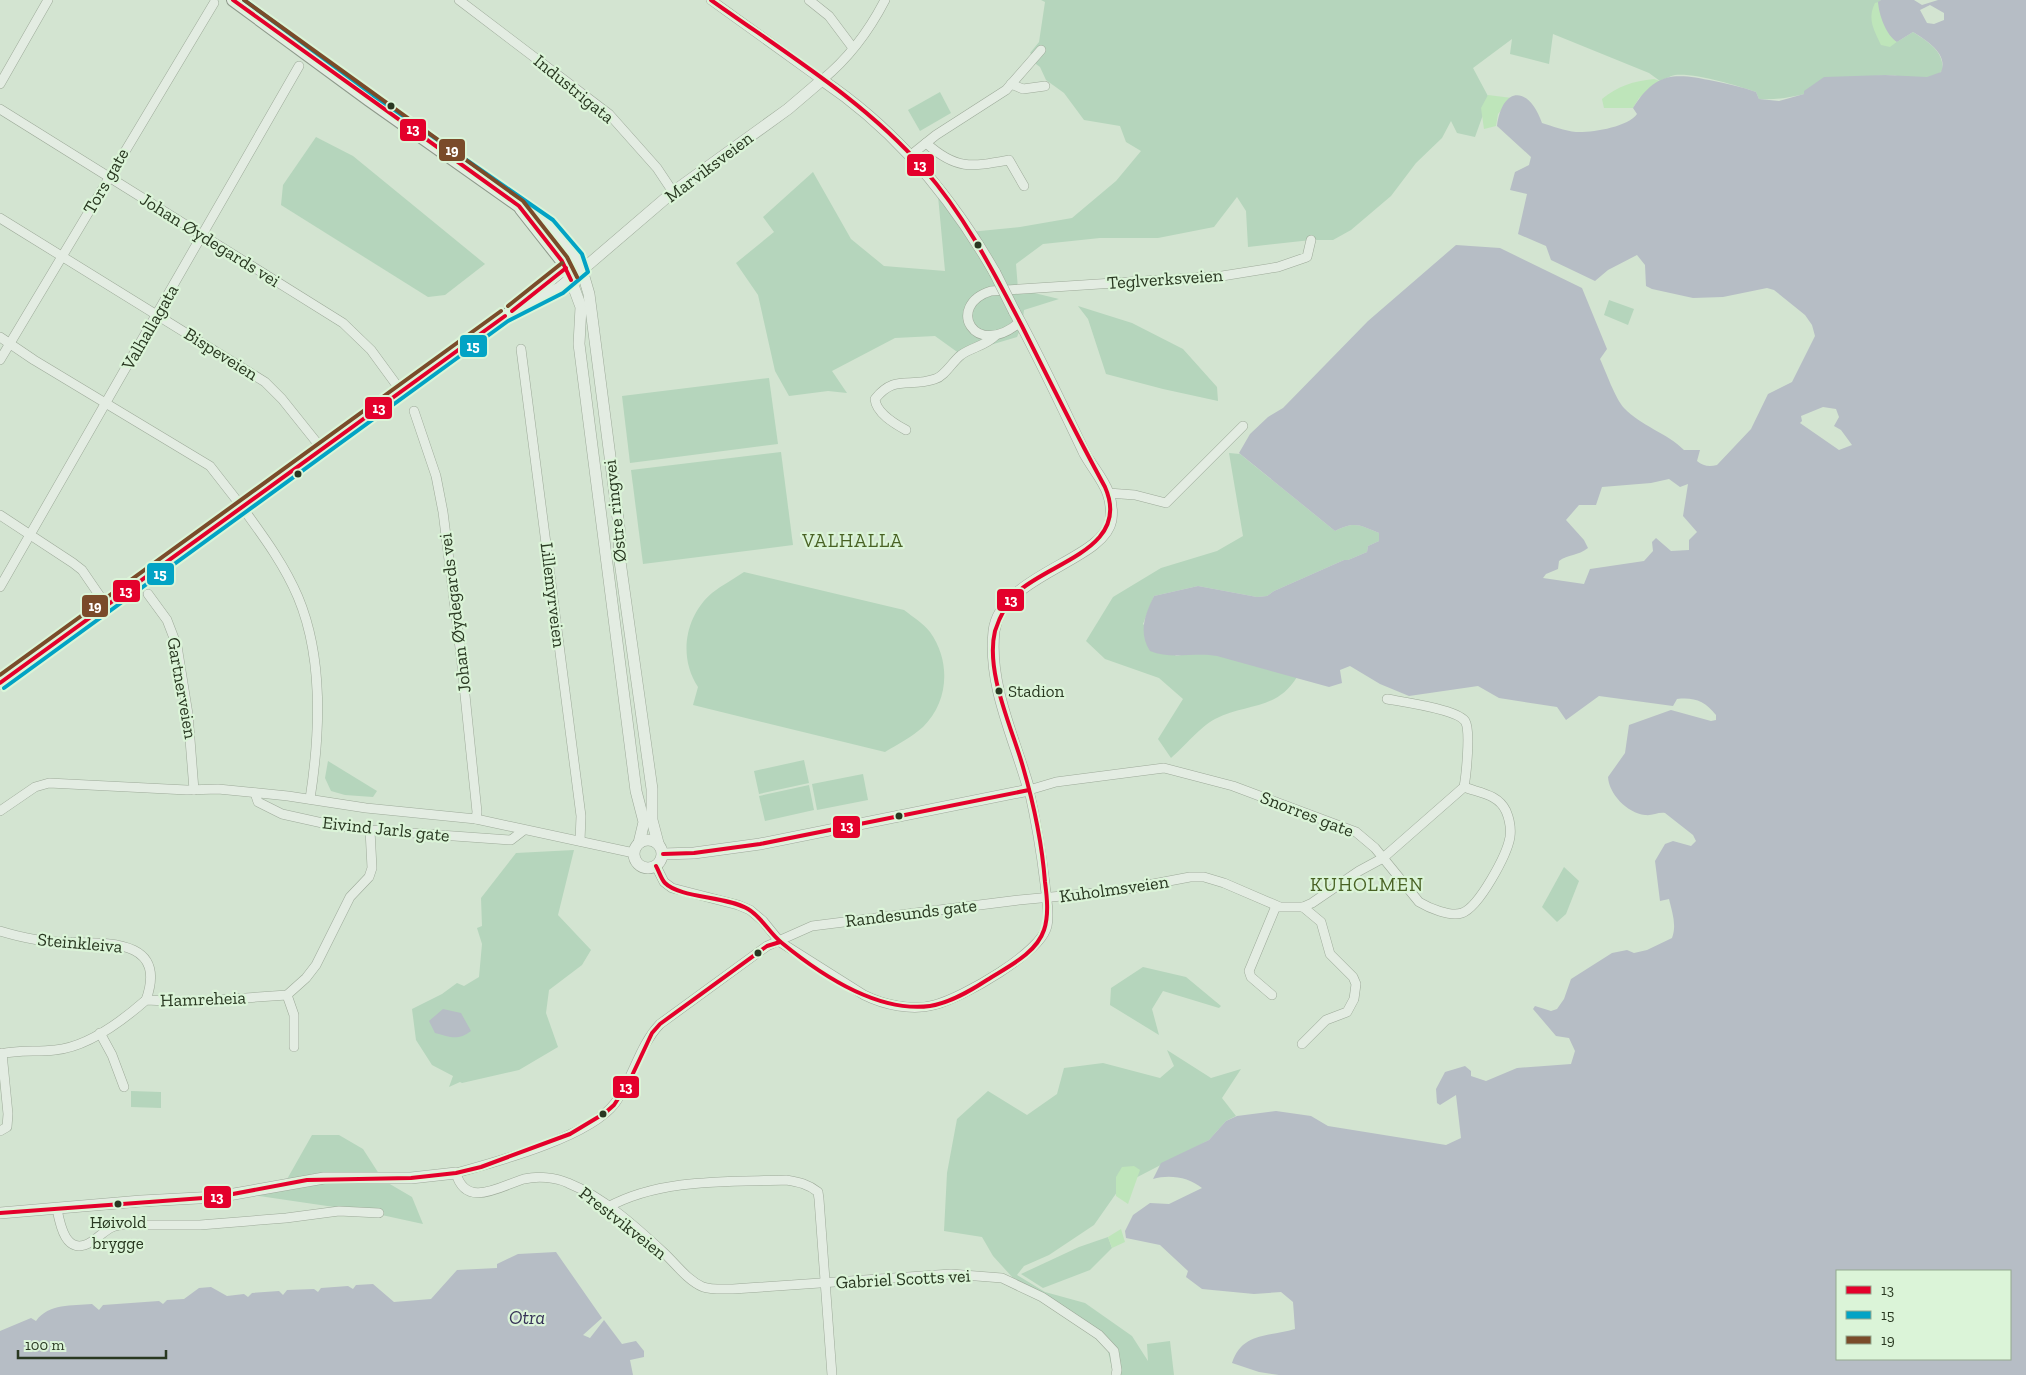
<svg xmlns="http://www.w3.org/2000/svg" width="2026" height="1375" viewBox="0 0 2026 1375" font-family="'Zilla Slab',serif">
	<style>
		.green { fill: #b5d5bc }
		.sand { fill: #bee5ba }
		.water { fill: #b6bdc5; fill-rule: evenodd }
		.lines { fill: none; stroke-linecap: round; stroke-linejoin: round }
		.minor-casing { stroke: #9daa99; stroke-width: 10 }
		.tertiary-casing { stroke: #9daa99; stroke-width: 12 }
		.secondary-casing { stroke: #8d998a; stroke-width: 14 }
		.minor { stroke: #e3ece2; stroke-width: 9 }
		.tertiary { stroke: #e3ece2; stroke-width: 11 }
		.secondary { stroke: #e3ece2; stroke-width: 12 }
		.tertiary-bridge-casing { stroke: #9daa99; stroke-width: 12; stroke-linecap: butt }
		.tertiary-bridge { stroke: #e3ece2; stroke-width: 11 }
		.bus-1-casing { stroke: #dbf4d8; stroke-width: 8 }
		.bus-2-casing { stroke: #dbf4d8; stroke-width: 8 }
		.bus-3-casing { stroke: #dbf4d8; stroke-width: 8 }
		.bus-1 { stroke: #e4002b; stroke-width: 4 }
		.bus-2 { stroke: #02a3c5; stroke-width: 4 }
		.bus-3 { stroke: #7a4b2a; stroke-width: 4 }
		.bus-dot { fill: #293821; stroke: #dbf4d8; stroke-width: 2 }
		.labels { text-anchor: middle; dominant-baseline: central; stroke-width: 4.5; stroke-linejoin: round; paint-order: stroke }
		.bus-label { font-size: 17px; fill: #293821; stroke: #dbf4d8; text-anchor: start }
		.street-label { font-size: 18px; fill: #293821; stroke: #dbf4d8 }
		.neighbourhood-label { font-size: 19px; letter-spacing: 1px; fill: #496224; stroke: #dbf4d8 }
		.water-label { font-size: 19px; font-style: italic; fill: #363257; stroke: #dbf4d8 }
		.line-badge { stroke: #dbf4d8; stroke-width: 2 }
		.badge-label { font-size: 14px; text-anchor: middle; font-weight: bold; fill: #fff }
	</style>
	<rect width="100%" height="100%" fill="#d3e4d1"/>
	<g class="green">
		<path d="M1041,0H1881L1878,3L1897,42L1913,32C1928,42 1943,50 1943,70C1929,85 1901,74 1884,75C1841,78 1802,102 1759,99L1756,92C1735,85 1696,73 1675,75C1670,76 1665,79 1660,81L1649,73L1553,34L1549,64L1510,54L1512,39L1473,68L1489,98L1475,137L1457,133L1451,121L1442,138L1416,163L1391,196L1351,230L1333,240H1311L1248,247L1246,211L1237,197L1214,227L1158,238H1100L1043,244L1016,264L1018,289L1059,299L1024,310L1022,325L1017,337L960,354L935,336L895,338L832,371L847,393L828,391L789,396L775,371L758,295L736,263L774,232L763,217L813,172L851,239L884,266L945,271L937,185L970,232L1020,227L1072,218L1116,181L1141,151L1126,142L1120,126L1084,120L1064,93L1046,80L1040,67L1036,64L1035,57L1030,53L1039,42L1045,2Z"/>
		<polygon points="940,92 951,113 920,131 908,110"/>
		<polygon points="316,137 353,156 485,264 445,295 428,297 281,205 283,185"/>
		<polygon points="1609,300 1634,309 1628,325 1604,315"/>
		<polygon points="1078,306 1132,323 1183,349 1217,387 1218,401 1163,389 1106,374 1088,319"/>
		<polygon points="769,378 778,444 630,463 622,396"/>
		<polygon points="781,452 793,545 643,564 631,470"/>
		<path d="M1229,453L1240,454L1335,531C1355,521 1359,525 1379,533V541L1368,546L1367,552L1348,560H1344L1274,591L1267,596L1257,597L1198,586L1154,596L1143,624L1176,656C1215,647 1259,666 1297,677C1276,711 1246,703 1215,719C1201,726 1184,747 1171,758L1158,739L1183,699L1159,678L1105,659L1086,641L1113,597L1161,568L1217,551L1243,536Z"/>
		<path d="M744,572L904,610C913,617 923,623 930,632C951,661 949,702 923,727C912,737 898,744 885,752L693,705L698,687C678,657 685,616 712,593C722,585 734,579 744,572Z"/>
		<polygon points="804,760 809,783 759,794 754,771"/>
		<polygon points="328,761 377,791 373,797 345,795 331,791 325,778"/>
		<polygon points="863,774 868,800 817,810 812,784"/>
		<polygon points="809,785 814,810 765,821 759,796"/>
		<polygon points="574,850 558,915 591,950 582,965 549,990 546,1013 558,1047 519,1070 462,1083 460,1082 449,1087 453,1076 432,1065 416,1040 412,1009 442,994 457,983 464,986 479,977 482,944 477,928 482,926 481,898 516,853"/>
		<polygon points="1564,867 1579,881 1566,914 1557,922 1542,907"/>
		<polygon points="1143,967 1186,977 1221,1006 1219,1008 1163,991 1152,1009 1159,1035 1110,1005 1111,988"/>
		<polygon points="1167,1050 1211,1078 1241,1069 1222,1098 1236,1116 1226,1121 1209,1140 1122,1185 1094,1225 1049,1255 1024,1266 1017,1275 1045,1292 1085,1303 1132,1336 1148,1361 1147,1344 1170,1341 1174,1375 1117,1375 1113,1373 1107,1347 1013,1278 993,1256 982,1237 944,1231 947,1173 957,1119 988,1091 1027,1115 1057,1094 1064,1068 1103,1063 1160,1078 1174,1066"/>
		<polygon points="131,1091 161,1092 161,1108 131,1107"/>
		<polygon points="312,1135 339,1135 363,1149 383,1180 412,1197 423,1224 368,1212 219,1190 286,1181"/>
		<polygon points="1108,1237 1112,1248 1090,1270 1043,1288 1021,1274 1079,1247"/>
	</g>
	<g class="sand">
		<path d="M1882,1L1895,40L1898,41L1890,47L1881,45C1874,30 1867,19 1875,3Z"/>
		<path d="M1654,79L1660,81L1639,98L1633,108H1604L1602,99C1618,86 1633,81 1654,79Z"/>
		<polygon points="1488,95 1512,98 1498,114 1496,126 1484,129 1481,108"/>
		<polygon points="1134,1166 1140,1170 1128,1204 1116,1196 1116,1177 1122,1167"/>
		<polygon points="1121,1229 1125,1242 1112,1248 1108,1237"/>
	</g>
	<g class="water">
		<path d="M1881,0H1914L1922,5L1938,0H2026V1375H1279L1259,1372L1232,1363C1242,1332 1268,1337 1295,1329L1293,1302L1281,1292L1254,1294L1202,1289L1186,1277L1188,1271L1160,1245L1126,1238L1125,1231L1133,1215L1150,1203L1169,1204L1202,1188C1189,1177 1169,1174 1153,1179L1161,1163L1209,1140L1226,1121L1237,1116L1276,1111L1311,1116L1328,1126L1446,1145L1461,1138L1456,1095L1440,1105L1437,1103L1436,1089L1445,1072L1465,1066L1471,1071V1076L1486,1081L1517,1068L1571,1064L1575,1051L1569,1038L1556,1036L1533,1009L1535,1006L1551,1011L1557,1009L1564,999L1571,979L1612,953L1627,950L1634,953L1647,950L1672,938C1677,925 1672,912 1669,899L1660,901L1655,861L1665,844L1673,841L1691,846L1696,841L1693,835L1665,813C1658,812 1652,816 1645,815C1627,813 1609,794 1608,777L1625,753L1629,725L1671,710L1711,721L1716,720V715C1705,701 1694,697 1677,699L1673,706L1599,696L1566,720L1557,707L1499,698L1478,686L1409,696L1380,684L1350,666L1340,670L1342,683L1329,687L1217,656C1194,652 1171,660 1150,651C1138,633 1145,614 1154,596L1198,586L1257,597L1267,596L1274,591L1344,560H1348L1367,552L1368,546L1379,541V533C1359,525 1355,521 1335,531L1239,453L1250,434L1268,417L1283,408L1368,321L1456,245L1500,248L1582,288L1607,349L1600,359C1606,372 1615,398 1624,408C1641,426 1667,433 1684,450H1700L1697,461C1703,466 1709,467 1717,465L1751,429L1768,394L1792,382L1815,336L1812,325L1805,315L1774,290L1767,288L1723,297L1693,298L1652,289L1646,286L1645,265L1637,255L1608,270L1595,281L1551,260L1546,246L1518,234L1527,194L1510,190L1515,172L1529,165L1531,157L1497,126C1502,87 1528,84 1542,123C1552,126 1565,131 1576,132C1591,133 1628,127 1637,114L1633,108C1656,71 1675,73 1714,81C1728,84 1742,87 1756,92L1759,99L1779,101L1804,94V91L1824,77L1885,75L1927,77L1941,72C1949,54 1926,40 1913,32L1897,42C1886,35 1879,15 1878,2ZM1930,5L1944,13V20L1934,24L1927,23L1920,10ZM1823,407L1836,409L1839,417L1834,426L1841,430L1852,445L1839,450L1800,423L1802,421L1801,416ZM1669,479L1680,487L1688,484L1683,516L1697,532L1689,540V550L1671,551L1656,538L1652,542L1653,551L1644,561L1590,569L1584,584L1543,578L1546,574L1558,569L1559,561C1568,554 1578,556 1588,548L1584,540L1566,520L1579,505H1596L1602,487L1651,483ZM2010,1271V1359H1837V1271Z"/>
		<path d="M443,1009L461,1013L471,1031C458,1041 450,1037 435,1033L429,1021Z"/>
		<path d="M556,1252L602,1318L583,1335L590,1338L604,1320L622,1344L636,1341L644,1351V1357L630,1360L633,1375H0V1331L31,1318L36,1321C49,1303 72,1306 92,1304L99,1310L103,1305L159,1301L163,1304L167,1300L184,1299L199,1288L211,1287L227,1296L244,1294L248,1297L252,1293L279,1291L283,1295L287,1290L314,1289L318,1292L321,1288L348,1286L353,1289L356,1285L373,1284L394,1302L431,1299L457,1270L497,1268V1264L518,1254Z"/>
	</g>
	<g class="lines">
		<g class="minor-casing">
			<g id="minor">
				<polyline points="459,0 609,114 657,168 673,192"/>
				<path d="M711,0L822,80C849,58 869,31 885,0"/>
				<polyline points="809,0 829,16 853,48"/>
				<polyline points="0,84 48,0"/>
				<polyline points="1011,84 1023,89 1045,86"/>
				<polyline points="0,109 343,323 371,350 401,391"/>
				<path d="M926,143C956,170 971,167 1009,160L1024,186"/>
				<polyline points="911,155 936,135 1006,90 1041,50"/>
				<polyline points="0,218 265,382 282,399 322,449"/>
				<path d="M1020,322C974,361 945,305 991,291L1222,276L1278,267L1307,257L1311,240"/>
				<polyline points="0,337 34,360 210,466 235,498"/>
				<polyline points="521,349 581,816 580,841"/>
				<polyline points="0,360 214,3"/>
				<polyline points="414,411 436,476 443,512 461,656 477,812 476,819"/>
				<path d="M906,430C895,424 876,413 875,399C895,374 909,388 935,379C945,376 952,362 961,355C972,347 985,346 995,336"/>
				<polyline points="1108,493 1135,495 1166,503 1243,426"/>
				<path d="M242,507C263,536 284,564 298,597C324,659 320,734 310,799"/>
				<polyline points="0,515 73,563 82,570 106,605"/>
				<polyline points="0,587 299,66"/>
				<polyline points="148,594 167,620 177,646 188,714 194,790"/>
				<polyline points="255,793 258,802 282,814 327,824 370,830 511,840 524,830"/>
				<polyline points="0,811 35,787 49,783 187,790 218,789 288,796 366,808 476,819 634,853"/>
				<path d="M656,866L664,882L672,888L738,905L750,910L763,921L780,942L864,995C884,1005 912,1011 934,1005C962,998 1041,953 1047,926C1050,912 1046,897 1045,884C1041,851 1036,821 1029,790L1056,782L1164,768L1233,786L1356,832L1375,848L1419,902C1429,908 1450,917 1462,913C1479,907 1507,855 1510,837C1511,829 1509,818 1506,811C1498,794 1479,793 1464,787"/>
				<path d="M0,931C20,937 40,942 61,942C100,944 169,935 146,1000"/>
				<polyline points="287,995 294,1015 294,1047"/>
				<polyline points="1272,995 1251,977 1249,971 1276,906"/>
				<polyline points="100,1033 112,1055 124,1087"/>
				<polyline points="1302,1044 1326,1020 1347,1012 1354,999 1356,984 1353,977 1330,954 1321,922 1303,907"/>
				<path d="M0,1054C18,1050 36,1052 55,1050C88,1047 121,1022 146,1000L189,1002L287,995L306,978L316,965L350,897L369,877L372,868L370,830"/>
				<polyline points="0,1131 7,1127 8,1114 2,1053"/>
				<path d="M608,1207C661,1178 728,1182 786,1180C799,1182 808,1184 818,1192L819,1199L832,1375"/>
				<path d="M57,1209C60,1225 66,1257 91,1242C103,1235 107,1226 121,1225H200L286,1218L339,1211L379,1213"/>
				<path d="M1116,1375L1117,1370L1114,1351L1099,1335L1042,1297L1002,1278L951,1274L733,1289C724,1289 712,1290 703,1287C687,1280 676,1264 663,1252C636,1227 603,1197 568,1183C555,1177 538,1176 524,1179C502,1185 466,1210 456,1173C496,1162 590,1137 615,1103C633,1079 639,1046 660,1024L767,946L812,926L1019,900L1116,891L1190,877H1204L1224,883L1280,907H1303L1312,903L1359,871L1383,858L1464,787C1466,776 1471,730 1465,721C1456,709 1403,702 1387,699"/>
			</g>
		</g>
		<g class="tertiary-casing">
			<g id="tertiary">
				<polyline points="571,280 581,307 579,344 636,791 644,822 639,843"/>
				<circle cx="648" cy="854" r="14"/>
				<path d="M658,843L652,820V789L619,554L620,534L589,294L582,270L673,192L788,109L822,80C895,129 951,196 995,273"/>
				<path d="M663,854L694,853L760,844L1029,790C1015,739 988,686 994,631C1001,574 1104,561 1111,520C1112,512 1111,501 1108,493C1103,479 1092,467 1085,454C1062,406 1040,358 1014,311"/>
				<polyline points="0,1213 141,1201 217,1197 324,1178 411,1178 456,1173"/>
			</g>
		</g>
		<g class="secondary-casing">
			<g id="secondary">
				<path d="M233,0L369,100L519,206C545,219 571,242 582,270L560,288L530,304"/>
				<polyline points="521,209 562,261 569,275"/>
				<polyline points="0,683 512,311 577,258"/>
			</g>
		</g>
		<use href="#minor" class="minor"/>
		<use href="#tertiary" class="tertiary"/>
		<use href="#secondary" class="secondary"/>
		<g class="tertiary-bridge-casing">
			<polyline id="tertiary-bridge" points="995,273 1014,311"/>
		</g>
		<use href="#tertiary-bridge" class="tertiary-bridge"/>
		<g class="bus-1-casing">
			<g id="bus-1">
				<polyline points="233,0 519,206 562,261 571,280"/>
				<polyline points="512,311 566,268"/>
				<polyline points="0,683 505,316"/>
				<polyline points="663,854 694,853 760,844 1029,790"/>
				<path d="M656,866C659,871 661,879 665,883C680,898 726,896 748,909C762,917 769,933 782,943C821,975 877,1013 930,1006C950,1003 970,991 987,980C1007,967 1036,954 1044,930C1049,915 1047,897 1045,882C1042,843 1034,805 1023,767C1012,728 985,672 995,631C1000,615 1008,601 1020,590C1055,561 1131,546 1105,487C1076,434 1049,380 1022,326C993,271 965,216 924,169C865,101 784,52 711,0"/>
				<polyline points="0,1213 217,1197 307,1180 411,1178 456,1173 481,1167 570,1134 605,1113 614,1105 629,1082 652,1033 660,1024 767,946 780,942"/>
			</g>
		</g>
		<g class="bus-2-casing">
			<polyline id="bus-2" points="4,688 508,321 563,293 588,272 582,254 553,220 373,95 244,0"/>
		</g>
		<g class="bus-3-casing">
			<g id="bus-3">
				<polyline points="244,0 523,201 567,257 577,277"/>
				<polyline points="508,306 562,263"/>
				<polyline points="0,675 501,311"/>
			</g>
		</g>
		<use href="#bus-1" class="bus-1"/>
		<use href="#bus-2" class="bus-2"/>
		<use href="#bus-3" class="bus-3"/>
	</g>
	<g class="bus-dot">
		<circle cx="391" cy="106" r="4.5"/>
		<circle cx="978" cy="245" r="4.5"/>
		<circle cx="298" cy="474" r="4.5"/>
		<circle cx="999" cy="691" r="4.5"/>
		<circle cx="899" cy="816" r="4.5"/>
		<circle cx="758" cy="953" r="4.5"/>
		<circle cx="603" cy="1114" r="4.5"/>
		<circle cx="118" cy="1204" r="4.5"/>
	</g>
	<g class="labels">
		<g class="bus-label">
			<text x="1008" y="691">Stadion</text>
			<text x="118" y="1222" text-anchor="middle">Høivold<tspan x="118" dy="21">brygge</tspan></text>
		</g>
		<g class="street-label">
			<text transform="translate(574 89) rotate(39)">Industrigata</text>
			<text transform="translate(709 167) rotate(-37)">Marviksveien</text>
			<text transform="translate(106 181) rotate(-60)">Tors gate</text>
			<text transform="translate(210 240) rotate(32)">Johan Øydegards vei</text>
			<text transform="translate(1165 279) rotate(-4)">Teglverksveien</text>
			<text transform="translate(150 327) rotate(-60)">Valhallagata</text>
			<text transform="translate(221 354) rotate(32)">Bispeveien</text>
			<text transform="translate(615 511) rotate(-96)">Østre ringvei</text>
			<text transform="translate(553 595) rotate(83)">Lillemyrveien</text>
			<text transform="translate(455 613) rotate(-97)">Johan Øydegards vei</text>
			<text transform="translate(182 688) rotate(80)">Gartnerveien</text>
			<text transform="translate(1307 814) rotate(21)">Snorres gate</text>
			<text transform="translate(386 829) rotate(6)">Eivind Jarls gate</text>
			<text transform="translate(1114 889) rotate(-8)">Kuholmsveien</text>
			<text transform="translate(911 913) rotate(-7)">Randesunds gate</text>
			<text transform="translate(80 943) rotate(5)">Steinkleiva</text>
			<text transform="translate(203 999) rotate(-2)">Hamreheia</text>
			<text transform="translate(623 1223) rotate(38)">Prestvikveien</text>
			<text transform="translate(903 1279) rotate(-3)">Gabriel Scotts vei</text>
		</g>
		<g class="neighbourhood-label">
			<text x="853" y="540">VALHALLA</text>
			<text x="1367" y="884">KUHOLMEN</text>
		</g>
		<g class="water-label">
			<text x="527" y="1317">Otra</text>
		</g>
	</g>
	<g class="line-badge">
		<rect x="399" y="118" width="28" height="24" rx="5" fill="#e4002b"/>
		<rect x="438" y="138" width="28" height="24" rx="5" fill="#7a4b2a"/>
		<rect x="906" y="153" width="29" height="24" rx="5" fill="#e4002b"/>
		<rect x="459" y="334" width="29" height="24" rx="5" fill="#02a3c5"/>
		<rect x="364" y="396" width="29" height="24" rx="5" fill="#e4002b"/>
		<rect x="146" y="562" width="29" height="24" rx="5" fill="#02a3c5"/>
		<rect x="112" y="579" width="29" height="24" rx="5" fill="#e4002b"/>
		<rect x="996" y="588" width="29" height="24" rx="5" fill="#e4002b"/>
		<rect x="81" y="594" width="28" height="24" rx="5" fill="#7a4b2a"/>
		<rect x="832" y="815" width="29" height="24" rx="5" fill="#e4002b"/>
		<rect x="612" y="1075" width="28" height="24" rx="5" fill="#e4002b"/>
		<rect x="203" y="1185" width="29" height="24" rx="5" fill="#e4002b"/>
	</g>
	<g class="badge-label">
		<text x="413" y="134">13</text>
		<text x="452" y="155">19</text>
		<text x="920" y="170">13</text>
		<text x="473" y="351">15</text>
		<text x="379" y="413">13</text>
		<text x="160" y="579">15</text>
		<text x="126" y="596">13</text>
		<text x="1011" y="605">13</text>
		<text x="95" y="611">19</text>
		<text x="847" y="831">13</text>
		<text x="626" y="1092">13</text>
		<text x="217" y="1202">13</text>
	</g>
	<rect x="1836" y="1270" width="175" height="90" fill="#dbf4d8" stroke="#94a98f"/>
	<rect x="1846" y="1286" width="25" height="8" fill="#e4002b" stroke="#94a98f"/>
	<text x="1881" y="1295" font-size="15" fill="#293821">13</text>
	<rect x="1846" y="1311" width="25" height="8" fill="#02a3c5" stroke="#94a98f"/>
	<text x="1881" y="1320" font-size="15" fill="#293821">15</text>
	<rect x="1846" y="1336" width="25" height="8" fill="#7a4b2a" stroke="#94a98f"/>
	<text x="1881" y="1345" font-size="15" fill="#293821">19</text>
	<path d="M18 1350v8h148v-8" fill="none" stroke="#293821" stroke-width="2.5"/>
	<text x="25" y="1350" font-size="15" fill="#293821" stroke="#dbf4d8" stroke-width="4" paint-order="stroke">100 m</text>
</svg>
